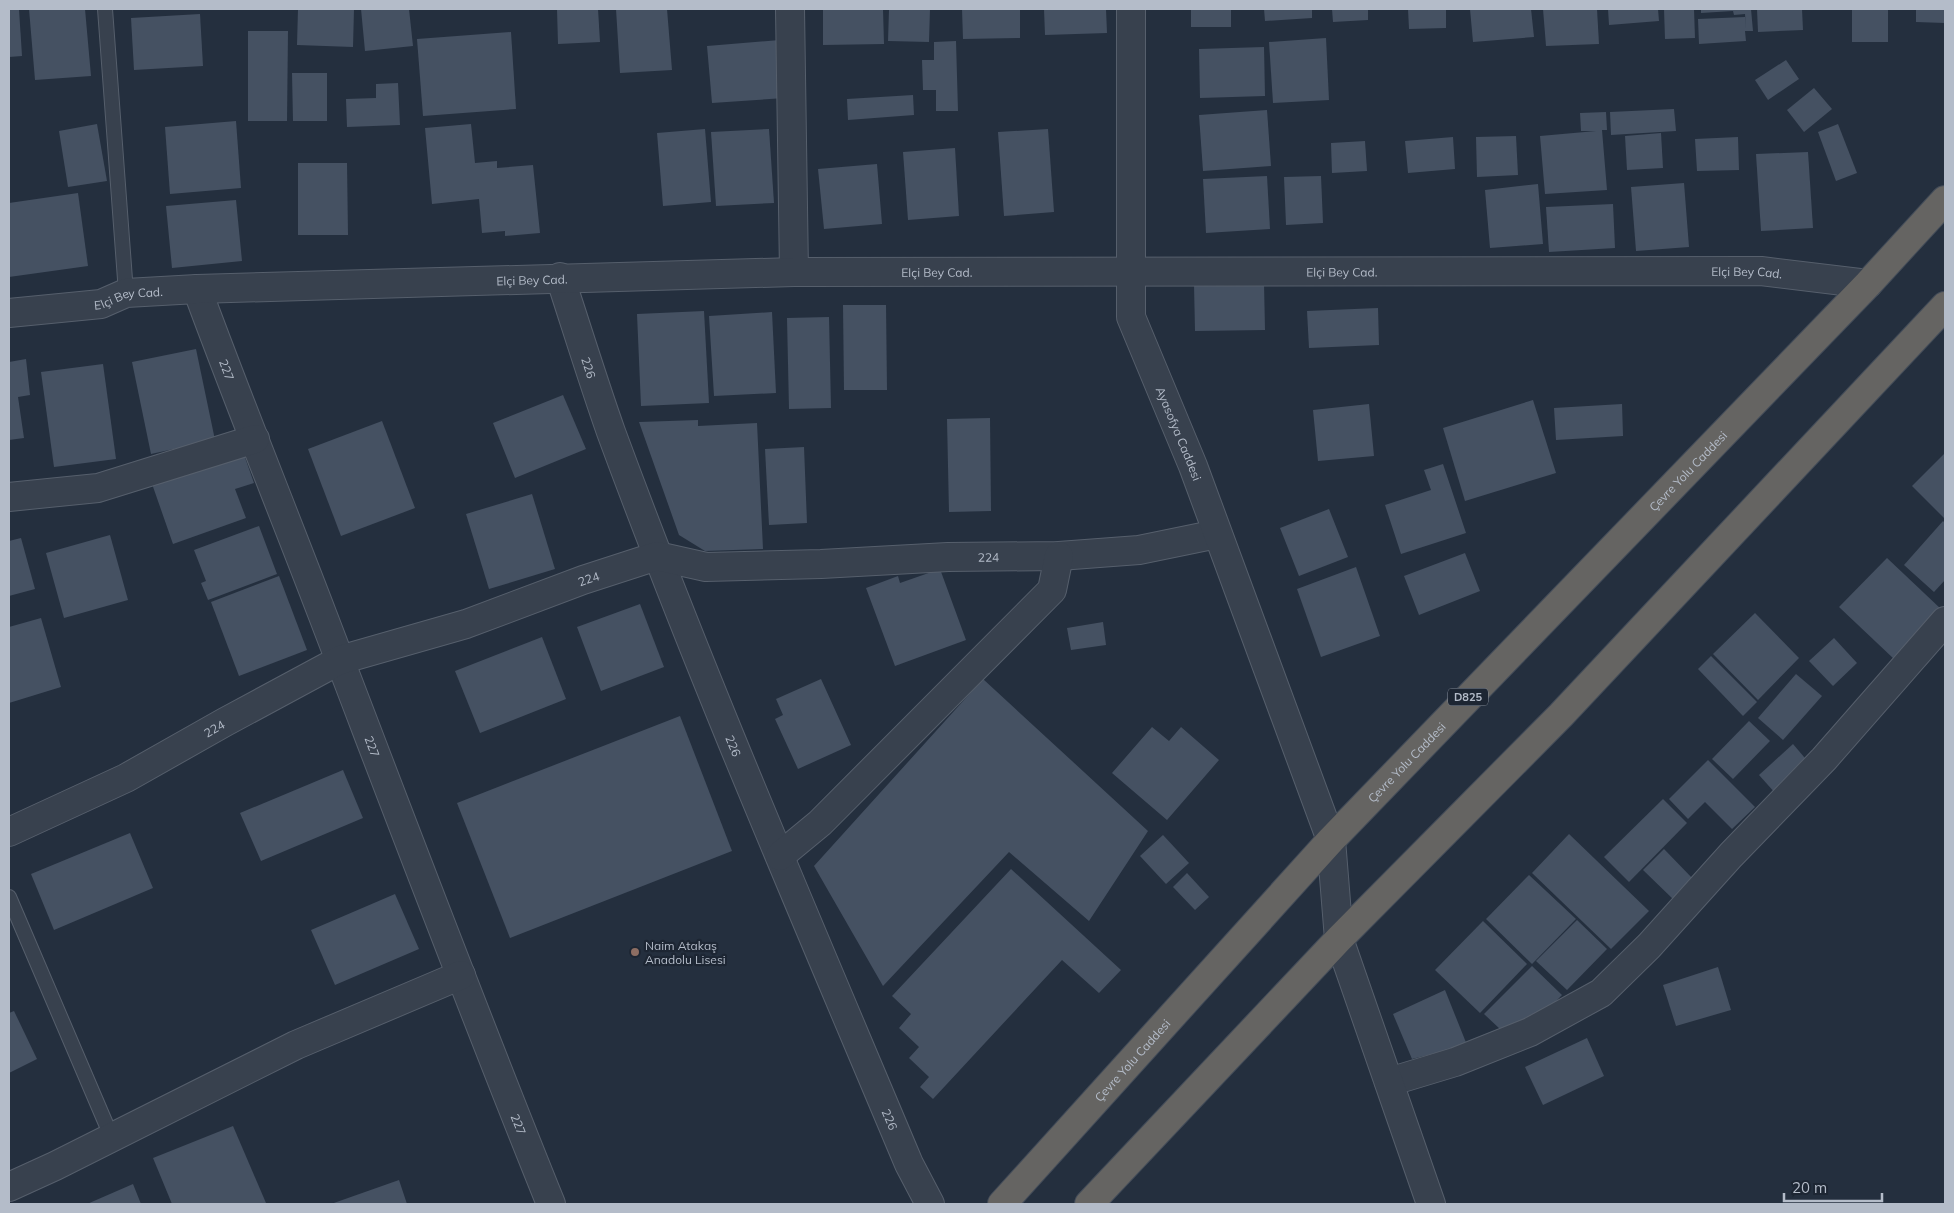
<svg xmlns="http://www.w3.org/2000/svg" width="1954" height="1213" viewBox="0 0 1954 1213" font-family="Mulish,sans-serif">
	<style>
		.building { fill: #455162 }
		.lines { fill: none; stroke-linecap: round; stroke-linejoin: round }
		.service-casing { stroke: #565f6c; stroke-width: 16 }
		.minor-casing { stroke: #565f6c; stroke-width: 30 }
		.tertiary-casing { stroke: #565f6c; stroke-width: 30 }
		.trunk-casing { stroke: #434c59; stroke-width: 30 }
		.service { stroke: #38414e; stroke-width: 14 }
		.minor { stroke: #38414e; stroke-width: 28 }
		.tertiary { stroke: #38414e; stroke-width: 28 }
		.trunk { stroke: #656462; stroke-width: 28 }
		.education-dot { fill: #8d6e63; stroke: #1d2633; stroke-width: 2 }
		.labels { text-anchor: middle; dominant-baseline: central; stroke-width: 4.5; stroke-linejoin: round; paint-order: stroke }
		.shield { fill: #1d2633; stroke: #878f9c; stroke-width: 1 }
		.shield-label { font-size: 11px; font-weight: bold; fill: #b4bcc9 }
		.street-label { font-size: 12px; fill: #b4bcc9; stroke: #1d2633 }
		.poi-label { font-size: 12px; fill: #b4bcc9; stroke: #1d2633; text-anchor: start }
	</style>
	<rect width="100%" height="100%" fill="#242f3e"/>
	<g class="building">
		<polygon points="9,9 19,9 22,56 9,57"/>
		<polygon points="29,9 85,9 91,76 35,80"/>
		<polygon points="298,9 354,9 353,47 297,45"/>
		<polygon points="361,9 409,9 413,46 365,51"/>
		<polygon points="557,9 598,9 600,42 558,44"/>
		<polygon points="616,9 667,9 672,70 620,73"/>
		<polygon points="823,9 883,9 884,44 823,45"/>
		<polygon points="889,9 930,9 929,42 888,41"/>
		<polygon points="962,9 1020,9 1020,38 963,39"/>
		<polygon points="1044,9 1106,9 1107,33 1045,35"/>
		<rect x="1191" y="9" width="40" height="18"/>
		<polygon points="1264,9 1312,9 1312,18 1265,21"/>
		<polygon points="1332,9 1368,9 1368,20 1333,22"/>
		<polygon points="1408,9 1446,9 1446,28 1409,29"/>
		<polygon points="1470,9 1531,9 1534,37 1473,42"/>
		<polygon points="1543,9 1597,9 1599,44 1546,46"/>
		<polygon points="1608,9 1658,9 1659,21 1609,25"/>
		<polygon points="1664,9 1694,9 1695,38 1665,39"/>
		<polygon points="1701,9 1751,9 1753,31 1745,31 1746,41 1699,44 1698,19 1745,17 1746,29 1745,14 1734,15 1733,11 1701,13"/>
		<polygon points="1757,9 1802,9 1803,30 1758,32"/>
		<rect x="1852" y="9" width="36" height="33"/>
		<polygon points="1916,9 1945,9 1945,23 1916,22"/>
		<polygon points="200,14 203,66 134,70 131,18"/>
		<polygon points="248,31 288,31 287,121 248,121"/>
		<polygon points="511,32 516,109 423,116 417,39"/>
		<polygon points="1326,38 1329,100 1273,103 1269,42"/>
		<polygon points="780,40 785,98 712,103 707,46"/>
		<polygon points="956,41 958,111 936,111 936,90 923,90 922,60 934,60 934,42"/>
		<polygon points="1264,47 1265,96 1200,98 1199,49"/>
		<polygon points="1786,60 1799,79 1768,100 1755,80"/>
		<polygon points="292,73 327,73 327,121 293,121"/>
		<polygon points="398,83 400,125 347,127 346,99 376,98 376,84"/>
		<polygon points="1814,88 1832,109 1804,132 1787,110"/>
		<polygon points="913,95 914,115 848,120 847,99"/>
		<polygon points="1674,109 1676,131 1611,135 1610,112"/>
		<polygon points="1267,110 1271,166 1203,171 1199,115"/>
		<polygon points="1606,112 1607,130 1602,130 1607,190 1545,194 1540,136 1596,131 1581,131 1580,113"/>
		<polygon points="236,121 241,188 170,194 165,127"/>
		<polygon points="97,124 107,181 68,187 59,131"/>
		<polygon points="471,124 475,163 497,161 497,168 533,165 540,233 505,236 505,231 482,233 479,199 432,204 425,128"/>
		<polygon points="1838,124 1857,173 1836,181 1818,132"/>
		<polygon points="705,129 711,202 663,206 657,133"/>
		<polygon points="769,129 774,203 716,206 711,132"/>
		<polygon points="1048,129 1054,212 1004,216 998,132"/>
		<polygon points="1661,133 1663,168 1627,170 1625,136"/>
		<polygon points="1516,136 1518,175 1477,177 1476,137"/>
		<polygon points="1453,137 1455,169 1408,173 1405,141"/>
		<polygon points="1738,137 1739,170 1697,171 1695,139"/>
		<polygon points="1365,141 1367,171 1332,173 1331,143"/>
		<polygon points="955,148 959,216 908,220 903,152"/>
		<polygon points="1808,152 1813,228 1761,231 1756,154"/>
		<polygon points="298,163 347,163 348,235 298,235"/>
		<polygon points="877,164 882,224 824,229 818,169"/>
		<polygon points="1267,176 1270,229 1206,233 1203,179"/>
		<polygon points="1321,176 1323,223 1286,225 1284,177"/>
		<polygon points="1684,183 1689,247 1636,251 1631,187"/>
		<polygon points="1538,184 1543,244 1490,248 1485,190"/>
		<polygon points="78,193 88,266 9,277 9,203"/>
		<polygon points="236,200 242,261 172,268 166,206"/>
		<polygon points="1613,204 1615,248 1549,252 1546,207"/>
		<polygon points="1264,283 1265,330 1195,331 1194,284"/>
		<polygon points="843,305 886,305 887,390 844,390"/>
		<polygon points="1378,308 1379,345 1309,348 1307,311"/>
		<polygon points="704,311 709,403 641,406 637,314"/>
		<polygon points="772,312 776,393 714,396 709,316"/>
		<polygon points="829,317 831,408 789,409 787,318"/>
		<polygon points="196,349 215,440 151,454 132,362"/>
		<polygon points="26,359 30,395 18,397 24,438 9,440 9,362"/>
		<polygon points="103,364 116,459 54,467 41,372"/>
		<polygon points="563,395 586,449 515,478 493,423"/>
		<polygon points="1533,400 1556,473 1465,501 1443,428"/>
		<polygon points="1369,404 1374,456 1318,461 1313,410"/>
		<polygon points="1622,404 1623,436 1556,440 1554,408"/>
		<polygon points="990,418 991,511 949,512 947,419"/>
		<polygon points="698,420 698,426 757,423 763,549 705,551 679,535 639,422"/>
		<polygon points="382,421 415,508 341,536 308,449"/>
		<polygon points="804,447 807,523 769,525 765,449"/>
		<polygon points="242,449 254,483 235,489 246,518 173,544 151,481"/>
		<polygon points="1945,453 1945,519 1912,486"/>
		<polygon points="1443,464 1466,533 1401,554 1385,505 1431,490 1424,470"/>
		<polygon points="532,494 555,569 489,589 466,514"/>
		<polygon points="1329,509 1348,557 1299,576 1280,528"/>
		<polygon points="1943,521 1945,523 1945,580 1934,592 1904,565"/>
		<polygon points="259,526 277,574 208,600 201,583 206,581 194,550"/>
		<polygon points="110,535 128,600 64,618 46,553"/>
		<polygon points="21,538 35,589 9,596 9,541"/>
		<polygon points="1465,553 1480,591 1419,615 1404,576"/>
		<polygon points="1887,558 1942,610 1894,659 1839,607"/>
		<polygon points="1356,567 1380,636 1321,657 1297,589"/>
		<polygon points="940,569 966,640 895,666 866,588 898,576 900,583"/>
		<polygon points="279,576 307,650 239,676 211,602"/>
		<polygon points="640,604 664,667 601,691 577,627"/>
		<polygon points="1755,613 1799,658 1758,700 1713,654"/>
		<polygon points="41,618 61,687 9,703 9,627"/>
		<polygon points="1103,622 1106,645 1071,650 1067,628"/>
		<polygon points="542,637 566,699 480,733 455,671"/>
		<polygon points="1834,638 1857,663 1833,686 1809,661"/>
		<polygon points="1711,656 1757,702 1743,716 1698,669"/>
		<polygon points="1796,674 1822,696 1783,740 1758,718"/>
		<polygon points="821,679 851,745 798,769 775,719 783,715 776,699"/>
		<polygon points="983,679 1148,831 1089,921 1009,852 883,986 814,866"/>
		<polygon points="680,716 732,851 510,938 457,803"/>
		<polygon points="1749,721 1770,741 1733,779 1712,759"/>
		<polygon points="1152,727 1169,741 1181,727 1219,760 1167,820 1112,773"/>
		<polygon points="1793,744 1810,764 1776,794 1759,775"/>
		<polygon points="1708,760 1755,807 1732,829 1705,802 1688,819 1669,799"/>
		<polygon points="343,770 363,818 261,861 240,813"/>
		<polygon points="1663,799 1687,823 1629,882 1604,857"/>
		<polygon points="130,833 153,888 54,930 31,874"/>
		<polygon points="1569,834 1649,911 1611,949 1532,873"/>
		<polygon points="1163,835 1189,863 1166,884 1140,856"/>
		<polygon points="1664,849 1694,880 1674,900 1643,870"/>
		<polygon points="1011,869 1121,970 1099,993 1062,960 933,1099 920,1087 929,1077 909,1058 919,1047 899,1028 911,1014 892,996"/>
		<polygon points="1187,873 1209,897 1195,910 1173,887"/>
		<polygon points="1529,875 1576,919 1532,964 1486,919"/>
		<polygon points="395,894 419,949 335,985 311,930"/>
		<polygon points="1577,920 1607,949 1567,990 1536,961"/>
		<polygon points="1483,921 1527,964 1480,1013 1435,970"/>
		<polygon points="1532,966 1562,995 1540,1018 1501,1030 1484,1014"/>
		<polygon points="1718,967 1731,1010 1676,1026 1663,985"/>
		<polygon points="1445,990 1467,1045 1412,1059 1393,1014"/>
		<polygon points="14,1011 37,1059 9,1073 9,1013"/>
		<polygon points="1587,1038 1604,1076 1543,1105 1525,1067"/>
		<polygon points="233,1126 266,1203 172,1204 153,1158"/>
		<polygon points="399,1180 407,1204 331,1204"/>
		<polygon points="133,1184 141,1204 87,1204"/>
	</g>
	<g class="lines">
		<g class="service-casing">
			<g id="service">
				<polyline points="105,9 126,293"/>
				<polyline points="9,897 112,1138"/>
			</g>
		</g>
		<g class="minor-casing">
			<g id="minor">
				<polyline points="790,9 794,272"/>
				<path id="s1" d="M560,277C577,329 593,381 611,432C702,679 807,921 909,1164L930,1204"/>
				<path id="s2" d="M197,289C237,398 281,506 323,616C398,812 472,1009 551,1204"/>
				<path id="s3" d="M9,313L101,304L126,293L197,289L794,272L1761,271L1868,284"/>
				<polyline points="9,497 98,488 255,439"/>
				<path id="s4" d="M9,832L126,778L225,722L340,660L466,624L583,580L657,556L706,567L821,564L948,557L1059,556L1139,550L1217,534"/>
				<polyline points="780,856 820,823 1052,590 1059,556"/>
				<polyline points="1389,1082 1455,1062 1530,1032 1601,993 1649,946 1731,855 1824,759 1945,621"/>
				<polyline points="9,1187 55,1166 296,1045 461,975"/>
			</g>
		</g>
		<g class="tertiary-casing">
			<g id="tertiary">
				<path id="s5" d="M1131,9V317L1193,466L1331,840L1339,939L1431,1204"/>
			</g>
		</g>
		<g class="trunk-casing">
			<g id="trunk">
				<path id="s6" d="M1002,1204L1331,840L1868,284L1945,200"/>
				<polyline points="1089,1204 1339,939 1561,715 1945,306"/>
			</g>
		</g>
		<use href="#service" class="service"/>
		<use href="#minor" class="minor"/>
		<use href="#tertiary" class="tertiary"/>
		<use href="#trunk" class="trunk"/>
	</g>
	<circle class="education-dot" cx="635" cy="952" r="5"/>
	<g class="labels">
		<rect class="shield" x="1448" y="688.5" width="40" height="17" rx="4"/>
		<g class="shield-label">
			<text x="1468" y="697">D825</text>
		</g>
		<g class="street-label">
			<text stroke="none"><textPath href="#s3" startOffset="931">Elçi Bey Cad.</textPath></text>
			<text stroke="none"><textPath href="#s3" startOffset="1336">Elçi Bey Cad.</textPath></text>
			<text stroke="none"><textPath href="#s3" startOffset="1741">Elçi Bey Cad.</textPath></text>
			<text stroke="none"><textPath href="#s3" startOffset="526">Elçi Bey Cad.</textPath></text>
			<text stroke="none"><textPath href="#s3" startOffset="121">Elçi Bey Cad.</textPath></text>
			<text stroke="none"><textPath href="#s1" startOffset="95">226</textPath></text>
			<text stroke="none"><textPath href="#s2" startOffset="86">227</textPath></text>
			<text stroke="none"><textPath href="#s5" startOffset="434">Ayasofya Caddesi</textPath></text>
			<text stroke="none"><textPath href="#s6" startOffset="1004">Çevre Yolu Caddesi</textPath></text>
			<text stroke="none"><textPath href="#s4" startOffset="1040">224</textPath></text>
			<text stroke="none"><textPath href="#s4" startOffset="635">224</textPath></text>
			<text stroke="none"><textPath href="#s4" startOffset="230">224</textPath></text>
			<text stroke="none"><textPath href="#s1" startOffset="500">226</textPath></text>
			<text stroke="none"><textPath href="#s2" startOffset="490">227</textPath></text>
			<text stroke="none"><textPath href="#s6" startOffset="599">Çevre Yolu Caddesi</textPath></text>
			<text stroke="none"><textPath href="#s6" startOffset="194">Çevre Yolu Caddesi</textPath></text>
			<text stroke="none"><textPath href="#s1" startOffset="905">226</textPath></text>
			<text stroke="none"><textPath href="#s2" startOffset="895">227</textPath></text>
		</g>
		<g class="poi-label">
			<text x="645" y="945">Naim Atakaş<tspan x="645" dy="14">Anadolu Lisesi</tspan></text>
		</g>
	</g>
	<rect width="1954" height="1213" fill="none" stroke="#b4bcc9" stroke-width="20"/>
	<path d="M1784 1193v8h98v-8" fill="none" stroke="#b4bcc9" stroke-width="2.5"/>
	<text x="1792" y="1193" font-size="15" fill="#b4bcc9" stroke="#1d2633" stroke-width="4" paint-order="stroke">20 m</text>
</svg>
